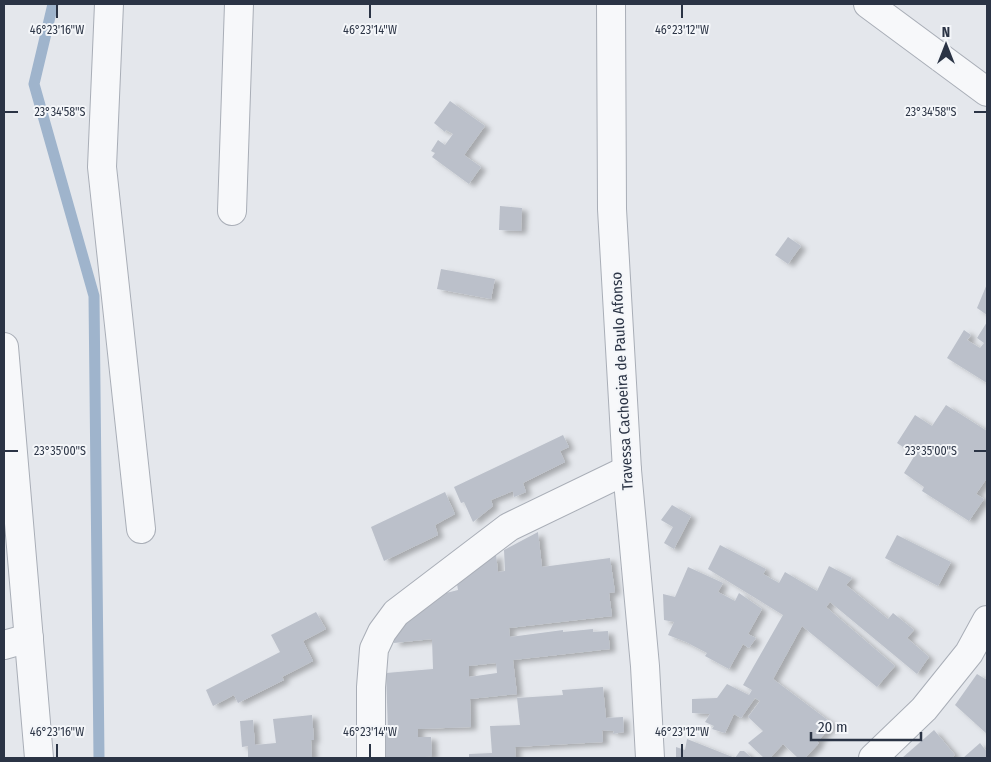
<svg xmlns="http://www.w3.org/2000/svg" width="991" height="762" viewBox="0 0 991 762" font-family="'Fira Sans Condensed',sans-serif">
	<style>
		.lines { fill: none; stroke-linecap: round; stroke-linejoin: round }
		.stream { stroke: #9fb4cc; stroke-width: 11 }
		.building { fill: #bbc0ca; fill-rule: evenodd; filter: url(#shadow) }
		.street-casing { stroke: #a9aeb7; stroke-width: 30 }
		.street { stroke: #f7f8fa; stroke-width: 28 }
		.ticks { fill: none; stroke: #2b3445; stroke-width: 2 }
		.labels { text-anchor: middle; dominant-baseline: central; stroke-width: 4; stroke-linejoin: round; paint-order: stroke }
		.street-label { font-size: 15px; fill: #2b3445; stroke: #f4f6f9 }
		.ticks-label { font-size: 12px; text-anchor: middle; fill: #2b3445; stroke: #f4f6f9; stroke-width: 4; stroke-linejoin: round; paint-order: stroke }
	</style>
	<defs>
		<filter id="shadow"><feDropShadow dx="5.5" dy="3" stdDeviation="2.5" flood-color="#0004"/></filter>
	</defs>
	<rect width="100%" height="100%" fill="#e4e7ec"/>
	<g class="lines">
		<polyline class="stream" points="53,4 34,84 94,296 99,758"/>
	</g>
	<g class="building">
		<polygon points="450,101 485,126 464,155 481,167 469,184 432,157 435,153 431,151 438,140 445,145 453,134 446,130 445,132 434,123"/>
		<polygon points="500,206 522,208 521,231 499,230"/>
		<polygon points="788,237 801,246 788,264 775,255"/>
		<polygon points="441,269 495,279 491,299 437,289"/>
		<polygon points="987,284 987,315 977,308"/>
		<polygon points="987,322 987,383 947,358 964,330 971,335 967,340 980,348 984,343 977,338"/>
		<polygon points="946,405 987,431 987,478 976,494 984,499 969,521 922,491 924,487 904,473 915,455 897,443 915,415 932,426"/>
		<polygon points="563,435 569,447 560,451 565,462 523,483 526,492 514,497 513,491 491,500 493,506 473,522 464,502 461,503 454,487"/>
		<polygon points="445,492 455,514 435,525 438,535 384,561 371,527"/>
		<polygon points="672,505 691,516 674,549 664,543 673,527 661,520"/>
		<path d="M538,532L542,567L610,558L615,592L609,593L612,616L509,628L510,637L563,630V632L593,629V632L608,631L610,649L513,660L517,694L470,699L471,727L418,729V737H431L432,756L417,758H385L384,731H388L386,673L433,669L432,639L394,643L395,628L434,596L446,594V593L458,590L456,578L496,554L498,572L505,571L504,550ZM496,663L497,673L469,677V666Z"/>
		<polygon points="897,535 951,562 938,586 885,558"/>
		<polygon points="720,545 766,569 763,574 779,583 785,572 817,591 829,566 852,578 846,585 888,619 893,613 914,630 907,638 929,657 917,674 830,602 826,607 895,666 877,687 802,626 773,679 833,724 817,742 819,743 805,758 798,758 783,744 770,758 764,758 748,743 763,731 748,717 760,701 755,698 741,718 734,714 725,733 712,729 714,726 705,722 710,714 692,713 692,699 717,698 727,684 749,695 752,690 743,685 783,615 708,569"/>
		<polygon points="688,567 723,583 718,592 735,601 739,593 762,609 748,634 756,638 749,648 743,644 729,669 705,656 707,653 686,642 668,635 674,622 664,620 663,594 675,597"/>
		<polygon points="316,612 326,629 303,641 313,661 282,677 284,680 238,703 234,695 213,706 206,690 280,652 271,635"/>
		<polygon points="977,674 987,680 987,734 955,705"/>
		<polygon points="603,687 606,718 623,717 624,732 613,734 614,731 602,730 603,742 515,747 516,758 469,758 469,754 492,753 490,726 520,725 517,698 563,695 562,690"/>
		<polygon points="312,715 314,740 311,740 312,758 248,758 248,746 242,747 240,721 253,720 255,745 276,743 273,719"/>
		<polygon points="934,730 955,755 952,758 902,758"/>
		<polygon points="687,739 735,758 740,751 744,751 752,758 676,758 676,747 685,750"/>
		<polygon points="980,743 987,752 987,758 963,758"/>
	</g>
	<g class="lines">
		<g class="street-casing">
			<g id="street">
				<polyline points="109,4 102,167 141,529"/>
				<polyline points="611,4 612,209 627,470 645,666 650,758"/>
				<polyline points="868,4 987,92"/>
				<polyline points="232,211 239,4"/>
				<polyline points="4,347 39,758"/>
				<polyline points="4,645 29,638"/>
				<polyline points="371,758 371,687 374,649 382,632 396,613 509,527 627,470"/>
				<polyline points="873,758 924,709 969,653 987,620"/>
			</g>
		</g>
		<use href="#street" class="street"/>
	</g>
	<path class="ticks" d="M57,5V18M370,5V18M682,5V18M5,112H18M974,112H986M5,451H18M974,451H986M57,744V757M370,744V757M682,744V757"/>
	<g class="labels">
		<g class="street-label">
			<text transform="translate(622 381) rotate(-93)">Travessa Cachoeira de Paulo Afonso</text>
		</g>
	</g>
	<g class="ticks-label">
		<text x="57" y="34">46°23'16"W</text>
		<text x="370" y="34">46°23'14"W</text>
		<text x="682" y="34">46°23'12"W</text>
		<text x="60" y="116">23°34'58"S</text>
		<text x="931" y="116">23°34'58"S</text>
		<text x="60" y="455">23°35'00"S</text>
		<text x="931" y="455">23°35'00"S</text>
		<text x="57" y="736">46°23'16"W</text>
		<text x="370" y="736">46°23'14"W</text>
		<text x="682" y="736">46°23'12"W</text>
	</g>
	<rect width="991" height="762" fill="none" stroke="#2b3445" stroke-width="10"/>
	<g transform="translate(946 45)" stroke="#f4f6f9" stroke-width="4" paint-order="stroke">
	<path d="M0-4L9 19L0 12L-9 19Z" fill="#2b3445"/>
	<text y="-8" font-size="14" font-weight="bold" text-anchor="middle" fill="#2b3445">N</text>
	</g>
	<path d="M811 732v8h110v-8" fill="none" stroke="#2b3445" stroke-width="2.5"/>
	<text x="818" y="732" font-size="15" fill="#2b3445" stroke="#f4f6f9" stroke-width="4" paint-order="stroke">20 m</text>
</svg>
